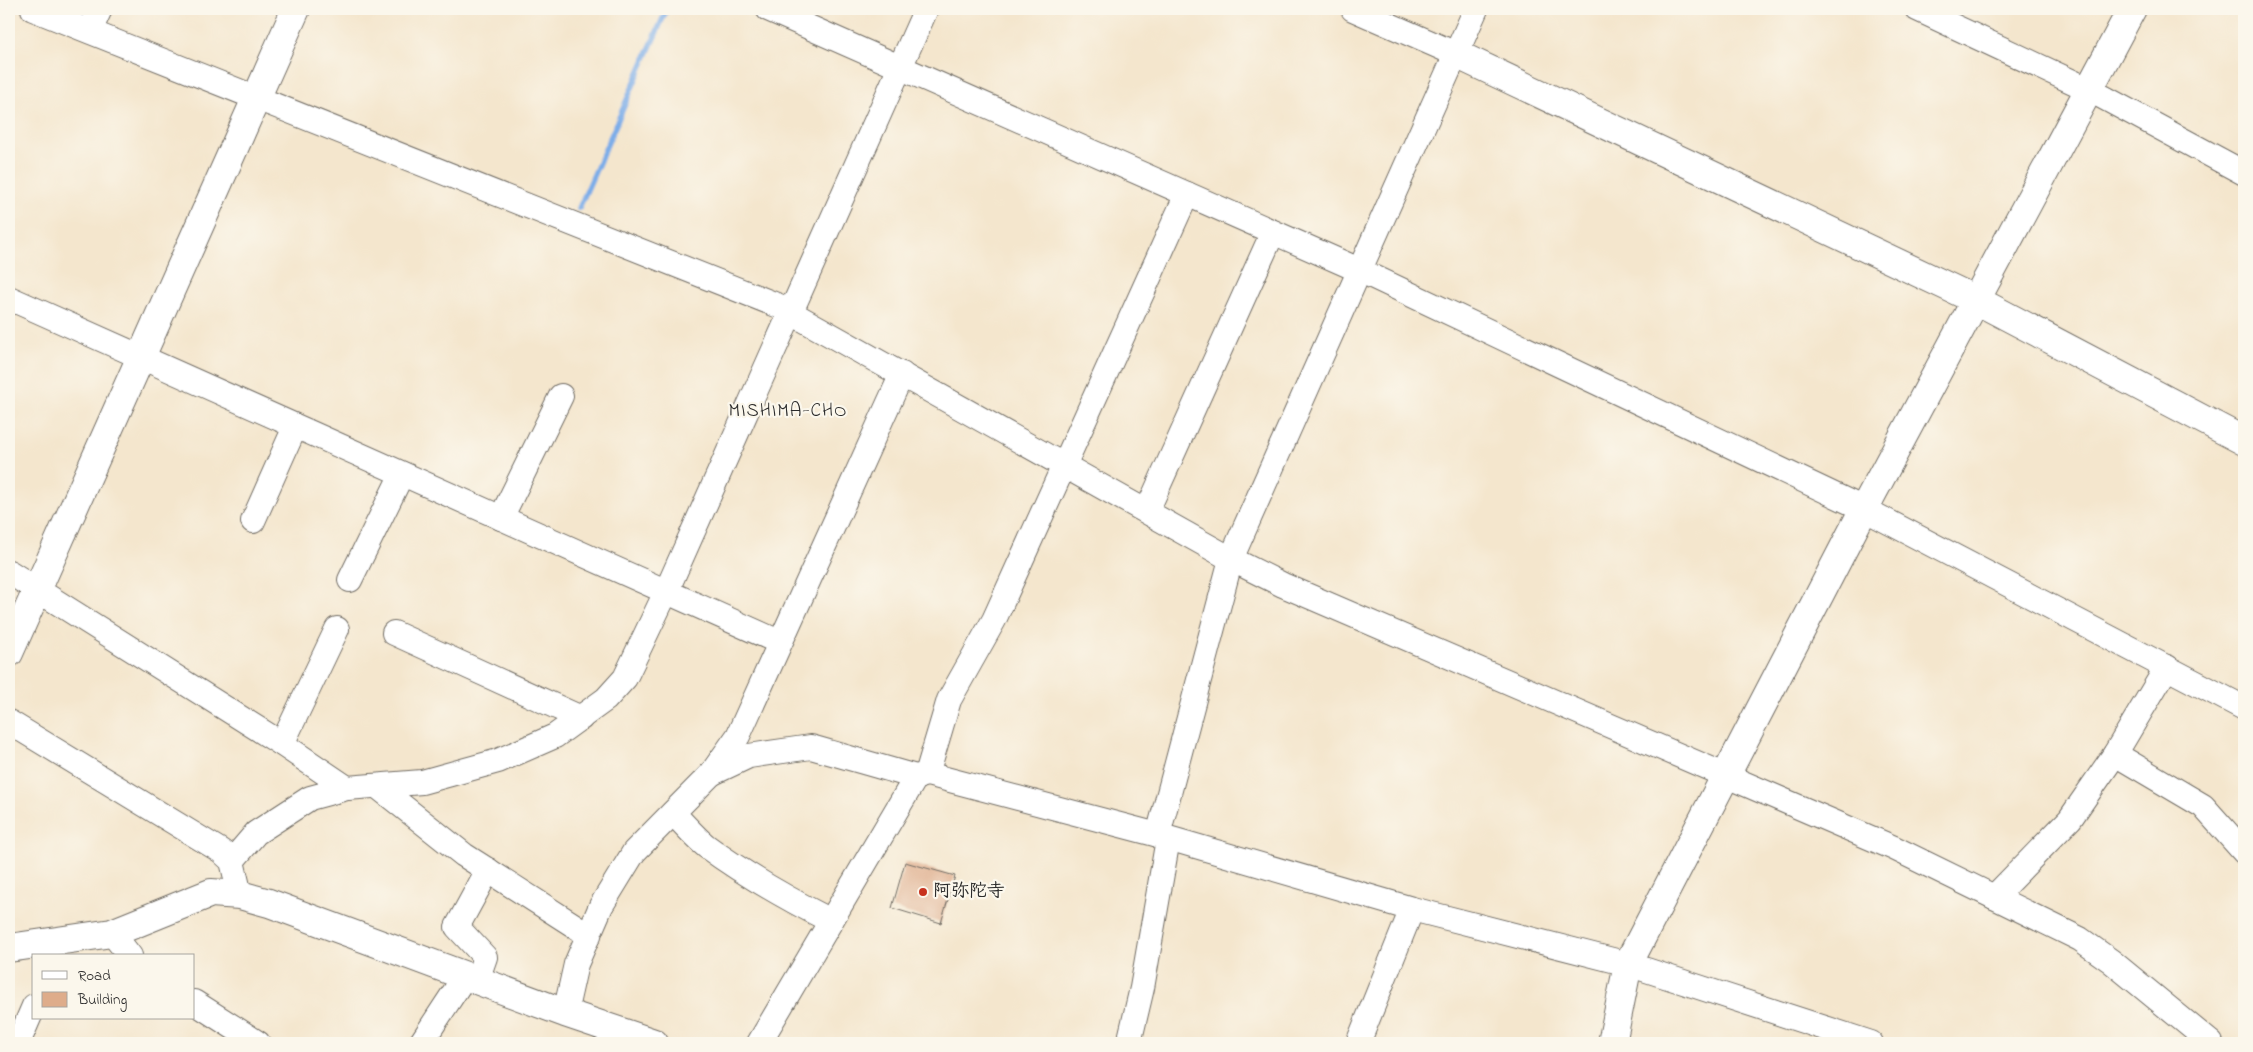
<svg xmlns="http://www.w3.org/2000/svg" width="2253" height="1052" viewBox="0 0 2253 1052" font-family="'Indie Flower','Klee One',sans-serif">
	<style>
		.lines { fill: none; stroke-linecap: round; stroke-linejoin: round }
		.stream { stroke: #7dade8; stroke-width: 5.5 }
		.building { fill: #deac8a }
		.street-casing { stroke: #716c64; stroke-width: 26 }
		.secondary-casing { stroke: #716c64; stroke-width: 30 }
		.street { stroke: #fff; stroke-width: 24 }
		.secondary { stroke: #fff; stroke-width: 28 }
		.poi-dot { fill: #c8321e; stroke: #fbf7ec; stroke-width: 2 }
		.labels { text-anchor: middle; dominant-baseline: central; stroke-width: 4.5; stroke-linejoin: round; paint-order: stroke }
		.poi-label { font-size: 18px; font-weight: bold; fill: #2b2b2b; stroke: #fbf7ec; text-anchor: start }
		.neighbourhood-label { font-size: 19px; letter-spacing: 1px; fill: #2b2b2b; stroke: #fbf7ec }
	</style>
	<rect width="100%" height="100%" fill="#fbf7ec"/>
	<filter id="ink" filterUnits="userSpaceOnUse"><feTurbulence type="fractalNoise" baseFrequency=".02" numOctaves="2"/><feDisplacementMap in="SourceGraphic" scale="10" xChannelSelector="R" yChannelSelector="G"/><feConvolveMatrix kernelMatrix="1 2 1 2 8 2 1 2 1" color-interpolation-filters="sRGB"/></filter>
	<filter id="wash" filterUnits="userSpaceOnUse"><feTurbulence type="fractalNoise" baseFrequency=".0096" numOctaves="4" result="noise"/><feDisplacementMap in="SourceGraphic" scale="20" xChannelSelector="R" yChannelSelector="G"/><feGaussianBlur stdDeviation="1.12" result="paint"/><feColorMatrix in="noise" values="0 0 0 0 0 0 0 0 0 0 0 0 0 0 0 0 0 1.4 0 .05"/><feComposite in="paint" operator="in"/></filter>
	<g filter="url(#wash)">
		<rect width="100%" height="100%" fill="#f4e6cd"/>
		<g class="lines">
			<polyline class="stream" points="579,208 667,9"/>
		</g>
		<g id="blocks">
			<polygon class="building" points="905,862 955,876 941,923 892,908"/>
		</g>
	</g>
	<g filter="url(#ink)">
		<use href="#blocks" fill-opacity="0" stroke="#716c64" stroke-width="1"/>
		<g class="lines">
			<g class="street-casing">
				<g id="street">
					<polyline points="33,9 779,306 1231,559 1283,585 1894,848 2080,939 2111,961 2211,1043"/>
					<polyline points="768,9 1359,270 1864,509 2244,708"/>
					<polyline points="1353,9 1456,54"/>
					<polyline points="1917,9 2088,89 2244,173"/>
					<polyline points="90,31 100,9"/>
					<polyline points="9,298 779,642"/>
					<polyline points="1147,511 1273,232"/>
					<polyline points="501,518 561,396"/>
					<polyline points="253,521 295,427"/>
					<polyline points="9,572 282,744 347,788"/>
					<polyline points="350,580 402,474"/>
					<polyline points="394,633 581,718"/>
					<polyline points="9,722 221,851 232,861 240,895"/>
					<polyline points="282,744 337,629"/>
					<polyline points="2115,754 2203,806 2244,852"/>
					<polyline points="713,773 749,756 811,747 916,777"/>
					<polyline points="927,774 949,700 994,620 1187,194"/>
					<polyline points="377,786 464,855 589,935"/>
					<path d="M673,813C684,824 694,836 706,846C745,875 788,899 831,921"/>
					<polyline points="1158,835 1231,559 1476,9"/>
					<polyline points="232,861 256,833 310,798 347,788 422,782 498,761 555,736 606,699 625,678 666,592 926,9"/>
					<polyline points="1994,897 2070,819 2115,754 2167,667"/>
					<polyline points="112,933 130,956"/>
					<polyline points="477,980 485,957 457,927 488,870"/>
					<polyline points="194,1002 258,1043"/>
					<polyline points="565,1013 576,964 601,906 634,852 711,774 738,736 902,374"/>
					<polyline points="18,1043 34,1006"/>
					<polyline points="421,1043 465,976"/>
					<polyline points="759,1043 916,777 927,774 1158,835 1412,909 1628,964 1871,1043"/>
					<polyline points="1129,1043 1142,988 1168,839"/>
					<polyline points="1358,1043 1412,909"/>
				</g>
			</g>
			<g class="secondary-casing">
				<g id="secondary">
					<polyline points="1456,54 1976,300 2244,441"/>
					<polyline points="9,653 296,9"/>
					<polyline points="9,948 112,933 211,893 240,895 269,903 565,1013 654,1043"/>
					<polyline points="1612,1043 1628,964 1864,509 2132,9"/>
				</g>
			</g>
			<use href="#street" class="street"/>
			<use href="#secondary" class="secondary"/>
		</g>
	</g>
	<circle class="poi-dot" cx="923" cy="892" r="5"/>
	<g class="labels">
		<g class="poi-label">
			<text x="933" y="892">阿弥陀寺</text>
		</g>
		<g class="neighbourhood-label">
			<text x="788" y="411">MISHIMA-CHO</text>
		</g>
	</g>
	<rect width="2253" height="1052" fill="none" stroke="#fbf7ec" stroke-width="30"/>
	<rect x="32" y="954" width="162" height="65" fill="#fbf7ec" stroke="#a8a59f"/>
	<rect x="42" y="971" width="25" height="8" fill="#ffffff" stroke="#a8a59f"/>
	<text x="78" y="980" font-size="15" fill="#2b2b2b">Road</text>
	<rect x="42" y="992" width="25" height="15" fill="#deac8a" stroke="#a8a59f"/>
	<text x="78" y="1004" font-size="15" fill="#2b2b2b">Building</text>
</svg>
